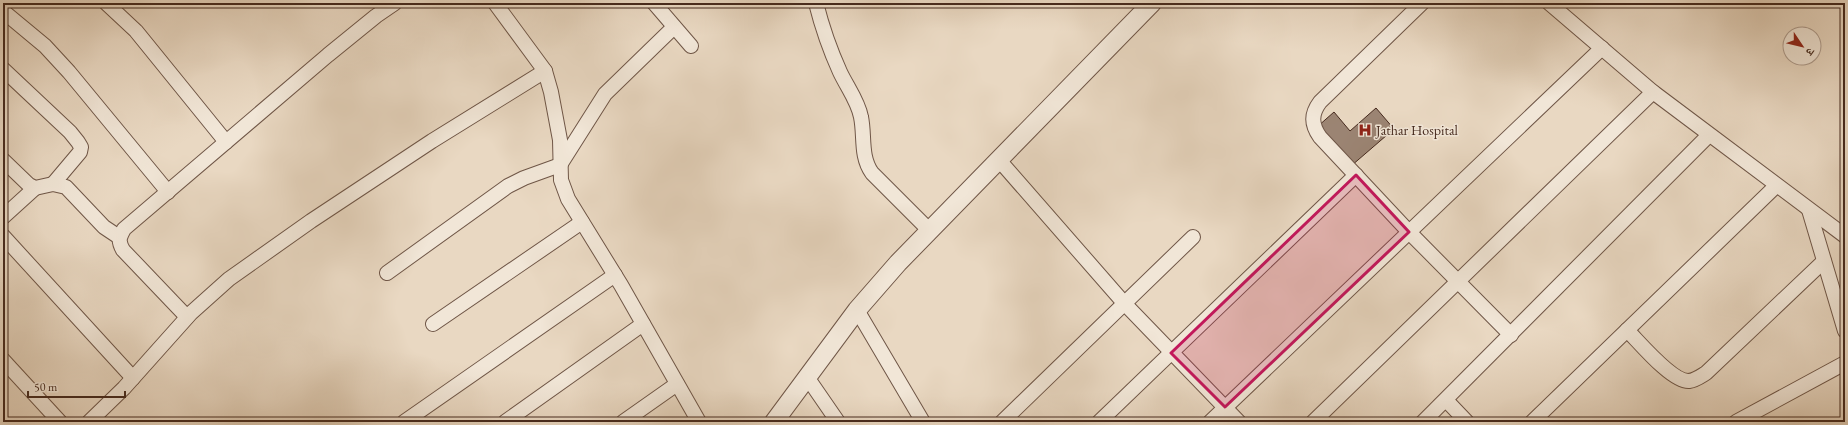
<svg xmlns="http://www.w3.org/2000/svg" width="1848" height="425" viewBox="0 0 1848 425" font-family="'EB Garamond','Noto Serif Devanagari',serif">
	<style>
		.building { fill: #9b8473; stroke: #462a1e }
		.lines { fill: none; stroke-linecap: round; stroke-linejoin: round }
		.minor-casing { stroke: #6f5647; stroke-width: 16 }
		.tertiary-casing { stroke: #6f5647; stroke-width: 20 }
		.minor { stroke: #f1e6d7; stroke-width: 14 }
		.tertiary { stroke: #f1e6d7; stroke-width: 18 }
		.marked { fill: #c2185b; fill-opacity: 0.2; stroke: #c2185b; stroke-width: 3; stroke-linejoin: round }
		.labels { text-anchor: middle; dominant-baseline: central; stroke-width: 3; stroke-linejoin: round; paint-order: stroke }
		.poi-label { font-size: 14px; fill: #462a1e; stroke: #f1e6d7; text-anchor: start }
	</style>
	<rect width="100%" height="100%" fill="#e9d8c2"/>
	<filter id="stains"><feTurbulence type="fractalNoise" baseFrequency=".005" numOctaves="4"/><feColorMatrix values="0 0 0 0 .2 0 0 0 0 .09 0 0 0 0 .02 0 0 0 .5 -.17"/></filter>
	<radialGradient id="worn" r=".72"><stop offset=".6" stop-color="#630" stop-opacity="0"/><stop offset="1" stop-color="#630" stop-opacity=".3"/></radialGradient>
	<polygon class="building" points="1376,108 1394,129 1351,166 1317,127 1334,112 1350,131"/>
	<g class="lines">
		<g class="minor-casing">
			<g id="minor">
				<polyline points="106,3 136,31 226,142"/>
				<polyline points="495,3 545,71 551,92 560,140 561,180 568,199 621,285 699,422"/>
				<polyline points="654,3 691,46"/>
				<path d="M816,3C822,27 830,50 840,72C847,87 858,101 861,117C865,136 860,156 872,173L930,231"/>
				<path d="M1422,3L1320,102C1311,114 1311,124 1320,137L1409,232L1511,335"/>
				<polyline points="1549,3 1653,92 1845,236"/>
				<polyline points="4,12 45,46 69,72 168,192"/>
				<polyline points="3,69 70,132 78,142 81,147 80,152 53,184"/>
				<polyline points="3,160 29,185 35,188 53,184 66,187 104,227 119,237"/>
				<polyline points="999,160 1124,303 1239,422"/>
				<polyline points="1809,210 1845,331"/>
				<polyline points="3,217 35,188"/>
				<polyline points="3,236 133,378"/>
				<polyline points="387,273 508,186 524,178 560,165 605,94 674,27"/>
				<polyline points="857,310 923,422"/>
				<path d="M187,317L123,250C118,241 119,238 124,229L328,55L376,16L395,3"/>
				<polyline points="433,324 582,222"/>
				<path d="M1627,330C1640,343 1672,382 1689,381C1696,380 1701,376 1706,373L1824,261"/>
				<polyline points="3,360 60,422"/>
				<polyline points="807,377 838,422"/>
				<polyline points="1446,400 1467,422"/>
				<polyline points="89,422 124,388 191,313 229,279 311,221 432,141 545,71"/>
				<polyline points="404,422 615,275"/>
				<polyline points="505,422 643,324"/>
				<polyline points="623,422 677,384"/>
				<polyline points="1002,422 1193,237"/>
				<polyline points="1099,422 1356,175"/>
				<polyline points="1210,422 1602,48"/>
				<polyline points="1313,422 1653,92"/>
				<polyline points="1423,422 1709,135"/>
				<polyline points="1532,422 1776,186"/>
				<polyline points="1736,422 1845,363"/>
			</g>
		</g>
		<g class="tertiary-casing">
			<polyline id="tertiary" points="774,422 857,310 898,263 1152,3"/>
		</g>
		<use href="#minor" class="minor"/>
		<use href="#tertiary" class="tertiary"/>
	</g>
	<path class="marked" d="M1356,175L1409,232L1225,407L1171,353Z"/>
	<defs>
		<g id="hospital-bare" transform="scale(1.08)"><path d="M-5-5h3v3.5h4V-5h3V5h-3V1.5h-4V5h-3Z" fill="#8f2418" stroke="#f1e6d7" stroke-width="2.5" paint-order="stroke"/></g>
	</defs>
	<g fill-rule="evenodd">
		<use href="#hospital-bare" x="1365" y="130"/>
	</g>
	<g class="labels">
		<g class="poi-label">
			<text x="1376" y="130">Jathar Hospital</text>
		</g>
	</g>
	<rect width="1848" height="425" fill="none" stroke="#e9d8c2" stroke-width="16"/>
	<rect x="4" y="4" width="1840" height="417" fill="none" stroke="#462a1e" stroke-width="2"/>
	<rect x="8" y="8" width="1832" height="409" fill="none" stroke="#462a1e"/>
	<g transform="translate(1802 46) rotate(125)"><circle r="19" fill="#f1e6d7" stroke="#ad9b8d"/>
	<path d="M0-3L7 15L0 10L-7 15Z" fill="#8f2418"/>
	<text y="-6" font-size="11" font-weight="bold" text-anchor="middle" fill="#462a1e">उ</text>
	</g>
	<path d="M28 391v6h97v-6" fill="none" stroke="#462a1e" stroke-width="2"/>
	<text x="34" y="391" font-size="12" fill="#462a1e" stroke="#f1e6d7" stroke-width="3" paint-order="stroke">50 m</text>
	<rect width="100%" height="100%" filter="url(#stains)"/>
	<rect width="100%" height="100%" fill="url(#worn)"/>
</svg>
